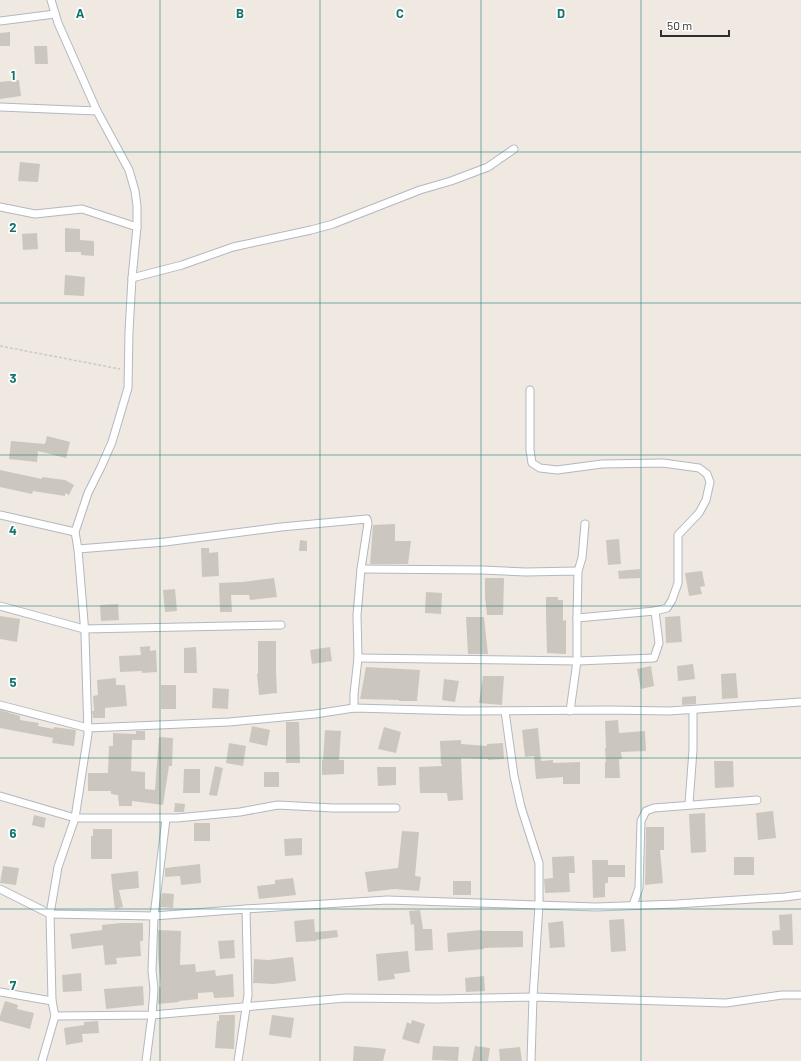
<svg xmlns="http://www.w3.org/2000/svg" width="801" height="1061" viewBox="0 0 801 1061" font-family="Barlow,sans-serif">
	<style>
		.building { fill: #cbc7bf }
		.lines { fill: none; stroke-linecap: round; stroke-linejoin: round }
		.minor-casing { stroke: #b4b7c1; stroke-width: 9 }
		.path { stroke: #c9c9c9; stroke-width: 1.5; stroke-dasharray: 3 2; stroke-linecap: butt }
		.minor { stroke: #fff; stroke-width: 7 }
		.grid { fill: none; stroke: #0f766e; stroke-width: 1; stroke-opacity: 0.55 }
		.grid-label { font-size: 13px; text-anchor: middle; font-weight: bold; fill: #0f766e; stroke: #fff; stroke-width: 3.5; stroke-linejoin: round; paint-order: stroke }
	</style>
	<rect width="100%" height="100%" fill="#efe9e1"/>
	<g class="building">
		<polygon points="10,32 10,46 0,46 0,33"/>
		<polygon points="34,46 47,46 48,64 35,64"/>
		<polygon points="19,80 21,96 0,99 0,82"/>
		<polygon points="20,162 40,164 38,182 18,181"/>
		<polygon points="65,228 80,229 80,240 94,241 94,256 81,255 81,252 65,252"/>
		<polygon points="37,233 38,249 23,250 22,234"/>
		<polygon points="65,275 85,277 84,296 64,295"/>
		<polygon points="47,436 70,442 66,458 38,451 37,462 9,459 11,441 45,444"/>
		<polygon points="0,470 42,479 42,477 65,480 74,485 69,495 65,493 65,496 33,491 32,494 0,487"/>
		<polygon points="395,524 395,541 411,541 408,564 370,564 373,525"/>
		<polygon points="619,539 621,564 608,565 606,540"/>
		<polygon points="300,540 307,541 307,551 299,551"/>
		<polygon points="201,548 209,548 209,553 218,552 219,576 202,577"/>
		<polygon points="640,569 640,578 619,579 618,571"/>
		<polygon points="702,571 705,586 700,587 702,594 689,596 685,573"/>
		<polygon points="274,578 277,597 250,600 249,595 231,595 232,612 220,612 219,583 242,582"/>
		<polygon points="485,578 504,578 503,615 487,615 485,597"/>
		<polygon points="175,589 177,611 165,612 163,590"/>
		<polygon points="426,592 442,593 441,614 425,613"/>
		<polygon points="546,597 558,597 558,600 563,600 563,621 566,620 566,654 547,653 546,614"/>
		<polygon points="118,604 119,620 101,621 100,605"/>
		<polygon points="0,616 20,619 17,642 0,639"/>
		<polygon points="680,616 682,642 666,643 665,617"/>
		<polygon points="466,617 484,617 488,654 468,654"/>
		<polygon points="258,641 276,641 276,672 277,693 259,695 257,674 258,674"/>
		<polygon points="150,646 150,651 156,650 157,672 142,673 142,671 120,672 119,656 141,655 140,647"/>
		<polygon points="196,647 197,673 184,673 184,648"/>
		<polygon points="330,647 332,661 312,664 310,650"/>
		<polygon points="693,664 695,679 678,681 677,666"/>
		<polygon points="651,666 654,686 641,689 637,669"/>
		<polygon points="366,667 420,670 417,701 399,701 399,700 360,699"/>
		<polygon points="736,673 738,698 722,699 721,674"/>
		<polygon points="483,676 504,676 502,705 479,703"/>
		<polygon points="116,678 116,685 125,685 127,706 105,708 105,718 93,718 92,711 94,711 93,696 98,695 97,680"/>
		<polygon points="444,679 459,681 455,702 442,700"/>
		<rect x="161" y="685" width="15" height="24"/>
		<polygon points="213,688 229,689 228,709 212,708"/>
		<polygon points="696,696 696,704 682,705 682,697"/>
		<polygon points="0,710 20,716 20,720 39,723 38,726 54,729 54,727 76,730 74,746 52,743 53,738 0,728"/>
		<polygon points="618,720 619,733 645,731 646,751 621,752 622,759 619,759 620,778 605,778 605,762 606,762 605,748 606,748 605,721"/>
		<polygon points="286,722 299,722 300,763 286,763"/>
		<polygon points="252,726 270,730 267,746 249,742"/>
		<polygon points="384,727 401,732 396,753 378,749"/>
		<polygon points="538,728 541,761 553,760 553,763 580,762 580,784 563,784 563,777 536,779 534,756 525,757 522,730"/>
		<polygon points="325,730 341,731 339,760 344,760 344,774 322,775 322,760 323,760"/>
		<polygon points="136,731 145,731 145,740 132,740 131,771 145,772 145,789 155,790 159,737 173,738 172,766 169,766 163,805 132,801 132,806 119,806 118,795 111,794 111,791 88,791 88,773 108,773 109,746 113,746 113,733 136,734"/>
		<polygon points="461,740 461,744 487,746 487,744 503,743 504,759 488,760 488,759 461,758 463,800 448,801 447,793 420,793 419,767 442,766 442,765 441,764 440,741"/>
		<polygon points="229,743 246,746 243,766 226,763"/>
		<polygon points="714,761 733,761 734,787 715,788"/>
		<polygon points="215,766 223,768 217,796 209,795"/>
		<polygon points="377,767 396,767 396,785 378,786"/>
		<polygon points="184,769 200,769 200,793 183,793"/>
		<rect x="264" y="772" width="15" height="15"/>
		<polygon points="175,803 185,804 184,812 174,812"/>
		<polygon points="773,811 776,838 758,840 756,813"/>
		<polygon points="705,813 706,852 691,853 689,814"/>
		<polygon points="34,815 46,818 44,828 32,825"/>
		<rect x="194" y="823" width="16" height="18"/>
		<polygon points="646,827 664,827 664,850 660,850 663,883 645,885"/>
		<polygon points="93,829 112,829 112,859 91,859 91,836 93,836"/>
		<polygon points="402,831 419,832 415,876 421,877 419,891 395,889 368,892 365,872 398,868"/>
		<polygon points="302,838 302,855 285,856 284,839"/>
		<polygon points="574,856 575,873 569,873 570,892 545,893 544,879 553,878 552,857"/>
		<rect x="734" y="857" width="20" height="18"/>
		<polygon points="592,860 608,860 608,865 625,865 625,877 608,877 608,883 605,883 605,897 593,898"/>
		<polygon points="200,864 201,883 181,885 180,876 165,877 165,868"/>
		<polygon points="3,866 19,868 16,885 0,883"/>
		<polygon points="138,871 139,888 119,890 123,907 115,909 114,902 111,874"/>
		<polygon points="293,878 296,895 259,899 257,886 275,884 275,880"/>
		<rect x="453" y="881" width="18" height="14"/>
		<polygon points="162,893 174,894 173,908 160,907"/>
		<polygon points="420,910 423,929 432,929 433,950 415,951 414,924 411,925 409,911"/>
		<polygon points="792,914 793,945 773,945 772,931 780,930 779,915"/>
		<polygon points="314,919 315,932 337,930 338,937 316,940 316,941 296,942 294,921"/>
		<polygon points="624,919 626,951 611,952 609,920"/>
		<polygon points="563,921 565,947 550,948 548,923"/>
		<polygon points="121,923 143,923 143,941 140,941 141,956 116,958 117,964 105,965 103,945 72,949 70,934 102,930 102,925"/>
		<polygon points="158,930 181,931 180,965 195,964 196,972 215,970 216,976 233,974 234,997 214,998 213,992 198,993 198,999 179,1001 179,1002 158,1004 159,987 161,987 158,956"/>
		<polygon points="482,930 482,931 523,931 523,947 484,948 484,949 448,952 447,933"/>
		<polygon points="234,940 235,958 220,959 218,941"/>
		<polygon points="408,951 410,972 394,974 395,979 378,981 376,954"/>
		<polygon points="293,957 296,981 274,984 253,983 254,959 268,960"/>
		<polygon points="81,973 82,991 63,992 62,975"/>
		<polygon points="484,976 485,991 466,992 465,978"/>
		<polygon points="143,986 144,1005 106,1009 104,989"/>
		<polygon points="5,1001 18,1005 17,1009 34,1013 30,1029 0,1021 0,1016"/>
		<polygon points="219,1015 235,1015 234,1049 215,1048 217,1021 219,1021"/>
		<polygon points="272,1015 294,1018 291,1038 269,1035"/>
		<polygon points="412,1020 425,1024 419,1044 402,1039 407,1022 411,1024"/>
		<polygon points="98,1021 99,1033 82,1034 83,1042 66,1045 64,1028 84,1025 84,1022"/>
		<polygon points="354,1046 377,1048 386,1049 383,1061 353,1061"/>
		<polygon points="433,1046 459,1047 458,1061 432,1060"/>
		<polygon points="475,1046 490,1048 488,1061 472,1061"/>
		<polygon points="520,1047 522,1061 500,1061 499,1049"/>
	</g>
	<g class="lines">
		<g class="minor-casing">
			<g id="minor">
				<polyline points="0,21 55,14"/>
				<polyline points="0,107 97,111"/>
				<polyline points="0,207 35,214 82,209 137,227"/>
				<polyline points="132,278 182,265 233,247 311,230 333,224 420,190 451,181 488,167 514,149"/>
				<polyline points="530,390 530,450 532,463 540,468 557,470 602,464 663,463 699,468 707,474 710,482 706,500 699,513 678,535 678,583 672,600 667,608 655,611"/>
				<polyline points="0,515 75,532"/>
				<polyline points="78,549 165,542 281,527 367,519 368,523 361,569 357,615 358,658 354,694 354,708"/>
				<polyline points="361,569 482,570 526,572 578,571 577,618 577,661 570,711"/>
				<polyline points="578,571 582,558 585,524"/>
				<polyline points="0,606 84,629 281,625"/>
				<polyline points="358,658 577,661 654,658 659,643 655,611 577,618"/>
				<polyline points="0,705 88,728 229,722 315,714 354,708 464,711 609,710 669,711 801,702"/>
				<polyline points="505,711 514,776 521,807 539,863 539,905 533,997 531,1061"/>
				<polyline points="0,796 75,818 177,818 240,812 278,805 333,808 396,808"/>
				<polyline points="689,804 693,750 693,710"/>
				<polyline points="0,889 50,914 154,916 246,909 248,995 238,1061"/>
				<polyline points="633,905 639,888 641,821 646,811 654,808 757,800"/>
				<polyline points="246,909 387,900 596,907 677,904 785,897 801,895"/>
				<polyline points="0,992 52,1001"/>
				<polyline points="55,1016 152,1015 346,998 437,999 533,997 726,1003 782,995 801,995"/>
				<polyline points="42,1061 55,1016 52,1001 50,914 58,867 75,818 88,734 85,634 78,549 75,532 88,493 101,467 112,442 128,388 129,332 132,278 137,227 137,206 135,191 129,170 97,111 58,23 51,0"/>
				<polyline points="146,1061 152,1015 154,989 152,971 154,916 166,819"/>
			</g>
		</g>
		<polyline class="path" points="0,346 120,369"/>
		<use href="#minor" class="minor"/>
	</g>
	<path class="grid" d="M160,0V1061M320,0V1061M481,0V1061M641,0V1061M0,152H801M0,303H801M0,455H801M0,606H801M0,758H801M0,909H801"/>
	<g class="grid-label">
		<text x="80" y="18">A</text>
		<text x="240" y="18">B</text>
		<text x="400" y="18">C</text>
		<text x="561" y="18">D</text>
		<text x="13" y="80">1</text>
		<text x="13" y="232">2</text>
		<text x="13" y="383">3</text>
		<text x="13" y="535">4</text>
		<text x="13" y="687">5</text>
		<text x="13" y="838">6</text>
		<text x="13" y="990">7</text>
	</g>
	<path d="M661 30v6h68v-6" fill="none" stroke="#2e2e2e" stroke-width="2"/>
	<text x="667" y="30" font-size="12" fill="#2e2e2e" stroke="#ffffff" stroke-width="3" paint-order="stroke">50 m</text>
</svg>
